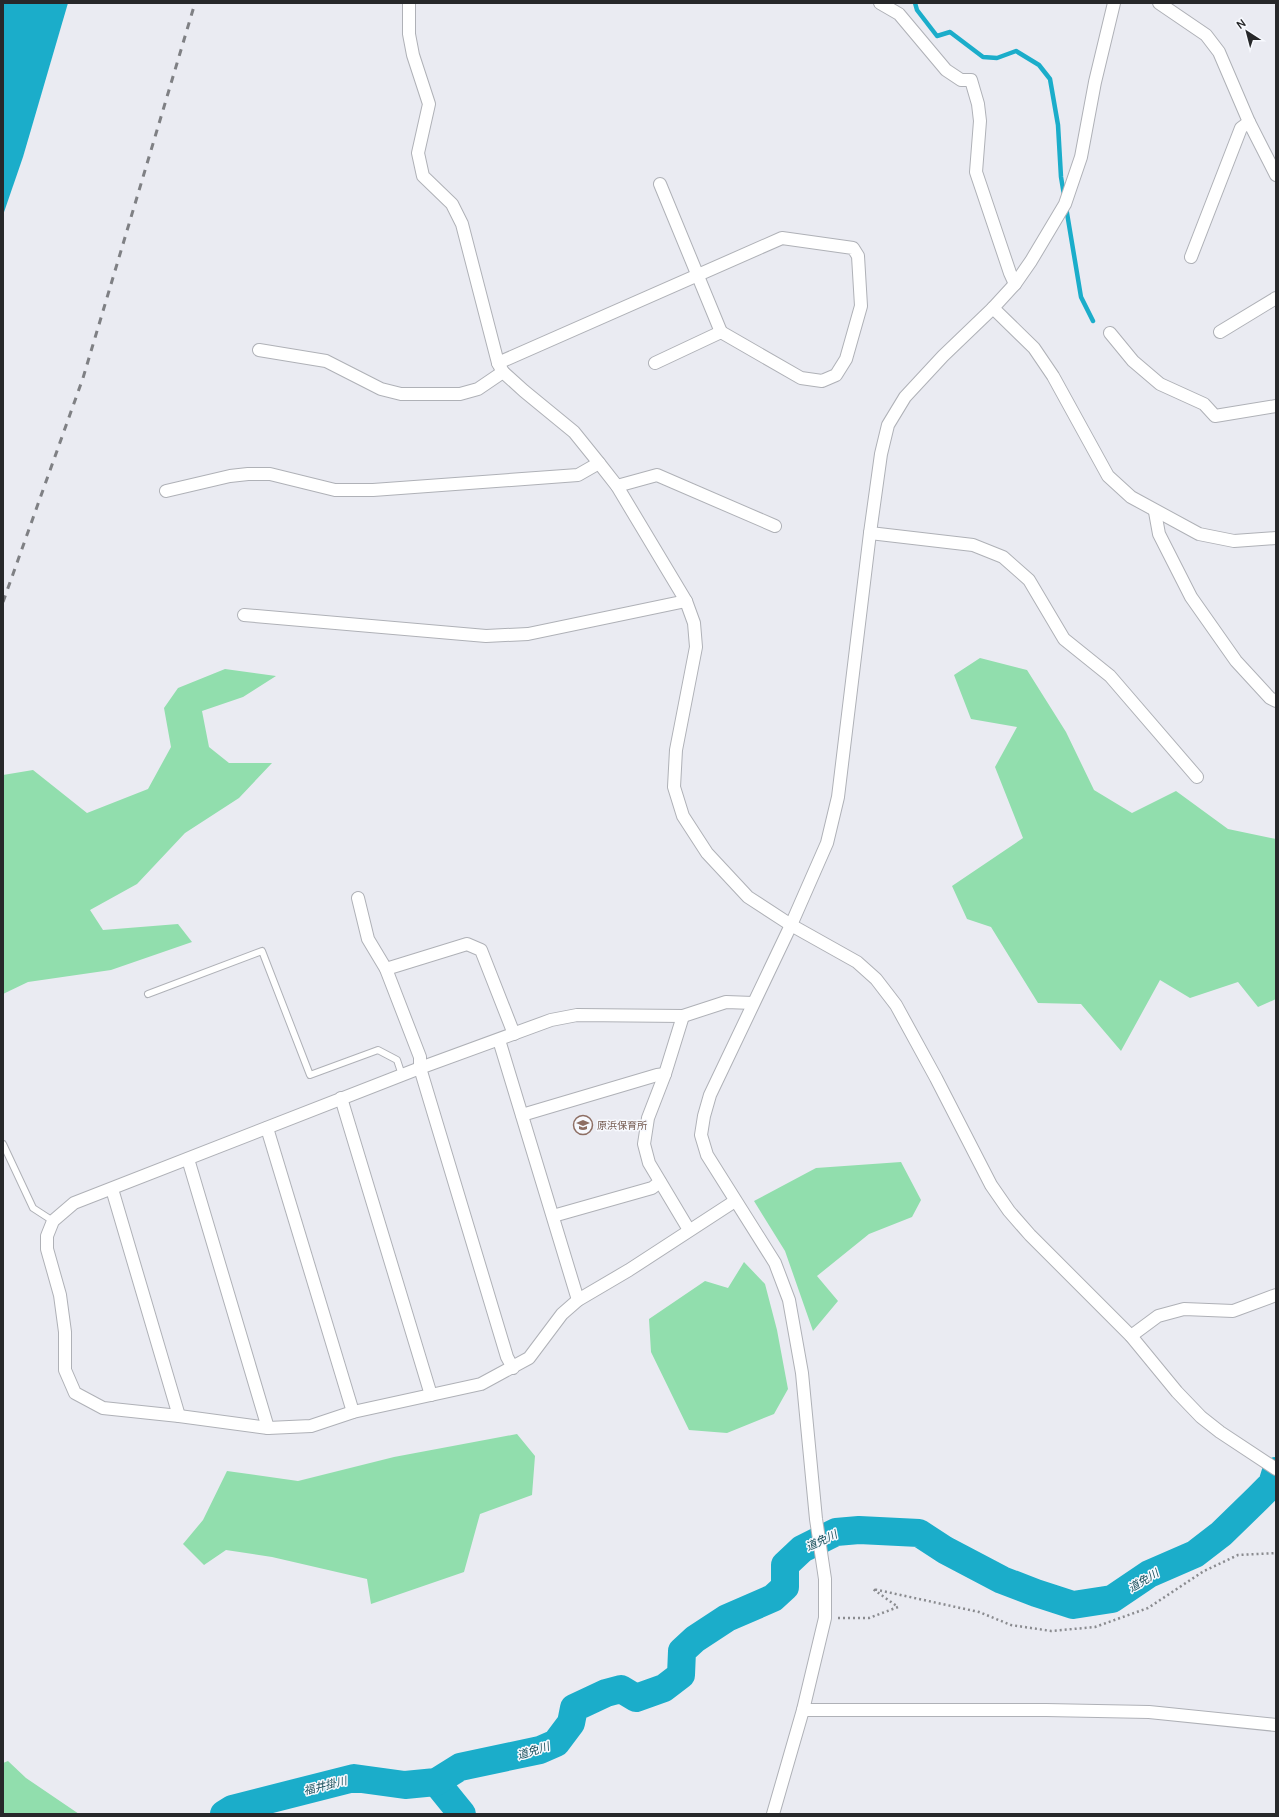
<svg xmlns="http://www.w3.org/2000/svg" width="1279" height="1817" viewBox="0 0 1279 1817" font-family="Manrope,'Noto Sans JP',sans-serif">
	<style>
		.green { fill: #91dead }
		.water { fill: #1badca }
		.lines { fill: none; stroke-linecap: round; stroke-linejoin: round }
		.stream { stroke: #1badca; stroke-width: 4.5 }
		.river { stroke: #1badca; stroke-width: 28 }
		.lane-casing { stroke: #afb1b7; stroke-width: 8 }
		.street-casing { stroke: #afb1b7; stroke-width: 14 }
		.path { stroke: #8a8b8f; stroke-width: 2.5; stroke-dasharray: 2 3; stroke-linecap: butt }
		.lane { stroke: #fff; stroke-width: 6 }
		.street { stroke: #fff; stroke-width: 12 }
		.rail { stroke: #7f8084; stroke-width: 3; stroke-dasharray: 7 7; stroke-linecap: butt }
		.labels { text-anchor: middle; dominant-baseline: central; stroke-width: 3; stroke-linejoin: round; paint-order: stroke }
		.education-label { font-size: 10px; fill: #785e54; stroke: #f7f9fe; text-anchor: start }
		.water-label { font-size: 11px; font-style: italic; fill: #184f5b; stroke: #f7f9fe }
	</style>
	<rect width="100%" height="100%" fill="#eaebf2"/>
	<g class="green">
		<polygon points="980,658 1027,670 1066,732 1094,790 1132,813 1176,791 1228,829 1276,839 1276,999 1258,1007 1238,982 1190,998 1160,980 1121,1051 1081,1004 1038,1003 991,927 967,919 952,886 1023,838 995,767 1017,727 971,719 954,675"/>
		<polygon points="225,669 276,676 243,697 202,711 209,747 229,763 272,763 239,798 185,833 137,884 90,910 103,930 178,924 192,942 111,970 28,982 3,994 3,775 33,770 87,813 148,789 171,747 164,708 178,688"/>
		<polygon points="901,1162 921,1200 912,1217 869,1234 817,1276 838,1301 813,1331 785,1251 754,1201 816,1168"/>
		<polygon points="744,1262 765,1284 777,1330 788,1389 774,1414 727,1433 689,1430 651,1352 649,1319 705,1281 728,1288"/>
		<polygon points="517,1434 535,1456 532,1495 480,1514 464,1572 371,1604 367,1579 272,1557 226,1550 204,1565 183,1544 203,1520 227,1471 298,1481 394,1457"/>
		<polygon points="8,1761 26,1778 79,1814 3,1814 3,1763"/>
	</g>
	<polygon class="water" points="3,3 68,3 23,157 3,215"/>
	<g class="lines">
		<g class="stream">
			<polyline points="915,3 917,10 937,36 950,32 983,57 997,58 1016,51 1039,65 1050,79 1058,125 1061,177 1064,195"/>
			<polyline points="1066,207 1081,297 1093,321"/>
		</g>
		<g class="river">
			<polyline points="436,1782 462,1814"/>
			<polyline points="224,1814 232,1809 354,1778 405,1785 436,1782 460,1767 540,1750 556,1743 571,1723 574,1708 606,1693 621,1689 636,1698 664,1688 681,1675 682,1651 695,1639 727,1618 773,1598 785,1587 785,1565 802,1549 836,1532 859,1530 919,1533 945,1550 1002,1580 1036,1593 1073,1605 1112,1599 1149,1574 1195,1554 1221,1534 1258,1498 1272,1484 1276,1471"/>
		</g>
		<g class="lane-casing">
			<g id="lane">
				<polyline points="148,994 262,951 310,1075 378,1050 397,1060 402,1075"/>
				<polyline points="3,1144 33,1208 53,1221"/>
			</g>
		</g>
		<g class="street-casing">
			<g id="street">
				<polyline points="409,3 409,34 413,55 429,104 418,153 423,176 452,204 462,224 498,363 503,372 524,391 574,432 599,463 617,486 686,601 694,623 696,647 676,750 674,787 683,816 707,853 748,897 791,925 857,962 876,979 896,1005 936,1078 991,1185 1009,1211 1030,1235 1131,1336 1177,1392 1201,1417 1220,1432 1276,1469"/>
				<polyline points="880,3 899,14 946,70 961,80 971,80 978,104 980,121 976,172 1010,273 1015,284"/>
				<polyline points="1159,3 1206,35 1219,52 1249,122 1276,175"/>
				<polyline points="660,184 721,332"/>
				<polyline points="1191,257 1241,128 1249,122"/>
				<polyline points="993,308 1034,348 1053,376 1108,476 1131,497 1199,534 1234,541 1276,538"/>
				<polyline points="1220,332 1276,298"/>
				<polyline points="1110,333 1133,361 1160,384 1204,404 1215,416 1276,406"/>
				<polyline points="259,350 326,361 381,389 401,394 460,394 478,389 503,372"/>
				<polyline points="498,363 782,238 853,248 858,256 861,306 846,359 836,375 822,381 801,378 721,332 655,363"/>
				<polyline points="617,486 657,475 775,526"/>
				<polyline points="166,491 230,476 248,474 270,474 335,490 373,490 578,475 599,463"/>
				<polyline points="1155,512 1159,534 1191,597 1236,661 1270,698 1276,701"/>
				<polyline points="870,533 973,545 1003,557 1029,580 1064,639 1110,676 1197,777"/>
				<polyline points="244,615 486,636 528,634 686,601"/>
				<polyline points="358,898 368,939 386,969 420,1057 420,1068 507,1357 513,1368"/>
				<polyline points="386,969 467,944 481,950 514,1034"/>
				<polyline points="683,1016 665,1074 648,1118 644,1144 649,1163 689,1230"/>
				<polyline points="499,1040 578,1300"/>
				<polyline points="341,1098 431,1395"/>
				<polyline points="522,1115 657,1075 665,1074"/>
				<polyline points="267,1128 353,1412"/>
				<polyline points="188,1159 268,1428"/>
				<polyline points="112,1189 179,1416"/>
				<polyline points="735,1201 629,1270 578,1300 562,1314 529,1358 481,1384 353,1412 311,1426 268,1428 179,1416 103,1408 75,1393 65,1370 65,1332 60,1295 47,1249 47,1236 53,1221 74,1203 420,1068 551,1020 577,1015 683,1016 726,1002 753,1003"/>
				<polyline points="553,1216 652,1188 660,1182"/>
				<polyline points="1131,1336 1158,1316 1184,1309 1233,1311 1276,1295"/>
				<polyline points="803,1710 1046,1710 1149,1712 1276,1725"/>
				<polyline points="773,1814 803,1710 825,1618 825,1579 816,1519 802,1373 789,1300 775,1263 707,1155 701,1135 704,1116 710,1095 791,925 827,843 838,797 870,533 881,454 888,425 905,397 943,356 993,308 1015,284 1031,261 1065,204 1081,157 1095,82 1114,3"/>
			</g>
		</g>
		<polyline class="path" points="838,1618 869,1618 898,1607 873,1589 979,1612 1011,1625 1051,1631 1095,1627 1148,1608 1204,1571 1238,1555 1276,1553"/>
		<use href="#lane" class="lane"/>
		<use href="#street" class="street"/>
		<polyline class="rail" points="3,602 83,378 195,3"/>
	</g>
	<defs>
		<g id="school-ring" transform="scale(1)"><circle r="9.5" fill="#f7f9fe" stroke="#8d6e63" stroke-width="1.5"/><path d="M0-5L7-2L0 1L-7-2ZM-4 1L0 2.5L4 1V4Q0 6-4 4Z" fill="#8d6e63"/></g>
	</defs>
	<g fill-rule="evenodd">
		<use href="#school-ring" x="583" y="1125"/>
	</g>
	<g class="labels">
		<g class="education-label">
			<text x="597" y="1125">原浜保育所</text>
		</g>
		<g class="water-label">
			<text transform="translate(821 1540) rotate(-25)">道免川</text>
			<text transform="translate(1143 1580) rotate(-31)">道免川</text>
			<text transform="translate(533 1750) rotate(-17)">道免川</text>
			<text transform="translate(325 1785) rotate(-14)">福井掛川</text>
		</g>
	</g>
	<rect width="1279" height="1817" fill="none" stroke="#27282a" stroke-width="8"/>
	<g transform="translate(1247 32) rotate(324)" stroke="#f7f9fe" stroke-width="3" paint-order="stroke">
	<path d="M0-3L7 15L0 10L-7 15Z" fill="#27282a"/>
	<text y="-6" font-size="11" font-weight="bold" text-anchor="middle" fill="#27282a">N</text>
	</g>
</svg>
